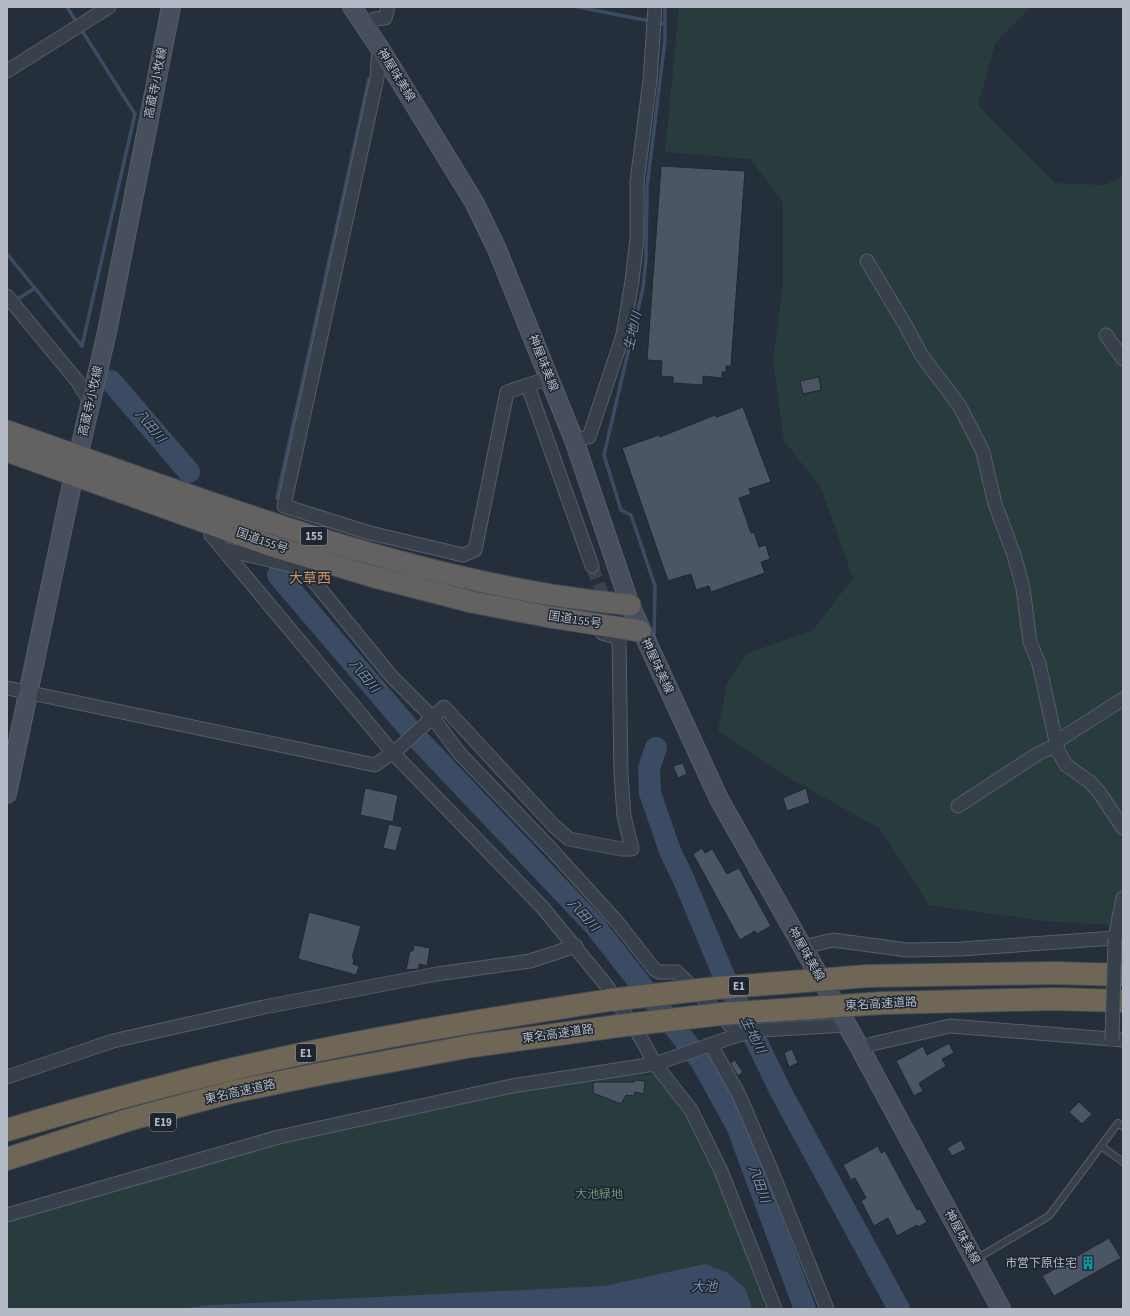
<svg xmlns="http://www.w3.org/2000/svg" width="1130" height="1316" viewBox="0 0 1130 1316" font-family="'Source Sans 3','Noto Sans JP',sans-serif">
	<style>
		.green { fill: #283b3d }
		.water { fill: #3b4b63 }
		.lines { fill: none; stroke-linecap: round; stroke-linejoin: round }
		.stream { stroke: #3b4b63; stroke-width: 3.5 }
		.river { stroke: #3b4b63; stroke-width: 22 }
		.building { fill: #4b5563; stroke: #1f2732 }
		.minor-tunnel { stroke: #3a4350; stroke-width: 13; stroke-dasharray: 13 6; stroke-linecap: butt }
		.service-casing { stroke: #565e69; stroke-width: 8 }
		.minor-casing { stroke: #565e69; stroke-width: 15 }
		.secondary-casing { stroke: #565e69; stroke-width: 20 }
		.trunk-casing { stroke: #434b56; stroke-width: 23 }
		.motorway-casing { stroke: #434b56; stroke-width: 24 }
		.service { stroke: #38404b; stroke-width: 6 }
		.minor { stroke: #38404b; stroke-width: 13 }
		.secondary { stroke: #474f5e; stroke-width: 18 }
		.trunk { stroke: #636260; stroke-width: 21 }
		.motorway { stroke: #706656; stroke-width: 22 }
		.minor-bridge-casing { stroke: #565e69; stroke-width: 15; stroke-linecap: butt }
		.motorway-bridge-casing { stroke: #434b56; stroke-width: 24; stroke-linecap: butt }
		.minor-bridge { stroke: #38404b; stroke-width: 13 }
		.motorway-bridge { stroke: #706656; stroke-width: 22 }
		.labels { text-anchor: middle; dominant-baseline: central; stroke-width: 3; stroke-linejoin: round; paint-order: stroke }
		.shield { fill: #1d2530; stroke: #878e99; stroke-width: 1 }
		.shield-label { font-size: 11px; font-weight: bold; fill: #b4bbc6 }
		.street-label { font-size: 12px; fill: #b4bbc6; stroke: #1d2530 }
		.park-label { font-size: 12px; fill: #6c9677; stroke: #1d2530 }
		.poi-label { font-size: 12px; fill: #b4bbc6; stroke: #1d2530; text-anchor: end }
		.water-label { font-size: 13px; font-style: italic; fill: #7d90ac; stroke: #1d2530 }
		.quarter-label { font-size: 14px; fill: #cd9668; stroke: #1d2530 }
	</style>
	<rect width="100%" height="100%" fill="#252e3b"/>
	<g class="green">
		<polygon points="679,7 1031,7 996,42 978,105 1055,183 1106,185 1123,175 1123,926 1044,921 929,905 880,829 793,780 718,731 726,686 746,654 813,630 853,578 821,488 784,441 773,360 783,284 783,202 750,159 665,152"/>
		<polygon points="661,1074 689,1112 718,1172 770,1309 7,1309 7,1221 281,1141 512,1091 593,1078"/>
	</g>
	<polygon class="water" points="705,1264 728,1273 745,1288 752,1309 178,1309 210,1305 604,1286"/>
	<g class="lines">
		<g class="stream">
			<polyline points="67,7 135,114 82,346"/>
			<polyline points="578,7 665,24"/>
			<polyline points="7,254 82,346"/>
			<polyline points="7,306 35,288"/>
			<polyline points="277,498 369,79"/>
			<polyline points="654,641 655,586 631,515 621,510 604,455 643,288 646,258 647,187 665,40 665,7"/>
		</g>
		<g class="river">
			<polyline points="111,381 189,472"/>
			<polyline points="278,575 418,739 595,926 701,1061 737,1126 805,1309"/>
			<polyline points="656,748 649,768 650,793 670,851 684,880 721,969 781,1092 899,1309"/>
		</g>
	</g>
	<g class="building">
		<polygon points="661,166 745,171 731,366 726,366 726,372 722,372 722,378 703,376 703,385 673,383 673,377 661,376 662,361 647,360"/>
		<polygon points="819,377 821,390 803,394 800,381"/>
		<polygon points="743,407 771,482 749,489 751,494 739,498 751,533 754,532 759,547 766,545 770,559 761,562 765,573 711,592 709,586 696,590 691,574 668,581 622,448 659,435 660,437 715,415 716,417 720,416"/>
		<polygon points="683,763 687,774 678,778 673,766"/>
		<polygon points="365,788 398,795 393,822 360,815"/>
		<polygon points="806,788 810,803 787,811 783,798"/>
		<polygon points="389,824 402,827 396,851 383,848"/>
		<polygon points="702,848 705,853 712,849 713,850 727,874 739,868 771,926 757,934 755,931 740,940 693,854"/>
		<polygon points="309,912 361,926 352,958 354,959 353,964 359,966 356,975 298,959"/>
		<polygon points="414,945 430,948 427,966 419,964 419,969 406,970 410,951 413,951"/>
		<polygon points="949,1043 954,1053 942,1059 946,1066 919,1083 923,1091 914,1096 896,1061 923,1046 927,1055"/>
		<polygon points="792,1049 798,1063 789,1067 784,1053"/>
		<polygon points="735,1060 743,1072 738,1076 730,1063"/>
		<polygon points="635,1080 645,1081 644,1094 635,1092 634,1096 626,1095 621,1104 593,1093 593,1082 634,1082"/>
		<polygon points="1079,1102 1092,1114 1082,1124 1069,1112"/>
		<polygon points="961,1140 966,1149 952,1156 947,1148"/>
		<polygon points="878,1146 881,1153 885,1151 917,1210 920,1209 927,1222 918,1227 917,1225 897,1236 888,1218 874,1226 861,1201 866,1198 855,1178 851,1180 843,1165"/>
		<polygon points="1109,1238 1121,1258 1054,1296 1042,1276"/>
	</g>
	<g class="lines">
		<polyline class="minor-tunnel" points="592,566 617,632"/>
		<g class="service-casing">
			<g id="service">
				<polyline points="1101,1146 1123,1162"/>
				<polyline points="976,1259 1049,1216 1118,1123 1123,1127"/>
			</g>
		</g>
		<g class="minor-casing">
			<g id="minor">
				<polyline points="367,29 374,19 385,18 388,7"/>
				<polyline points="379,47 377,78 284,506 370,533 463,555 475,550 507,392 549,378"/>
				<polyline points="7,71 109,7"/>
				<polyline points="867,261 907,328 922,356 959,405 983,452 995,504 1014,555 1023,588 1030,642 1039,664 1058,751 1066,765 1090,782 1099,792 1123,828"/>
				<polyline points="7,296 78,382 91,403"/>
				<polyline points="1106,335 1123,359"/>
				<polyline points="528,386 592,566"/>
				<polyline points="574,440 589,437 623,335 632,281 637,239 637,182 650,80 655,7"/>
				<polyline points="211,523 211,535 393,753 543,908 606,985 641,1038 655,1064 691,1110 721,1171 775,1309"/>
				<polyline points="223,549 303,568"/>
				<polyline points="294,552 303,568 392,677 433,718 460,754 552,850 618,923 654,969 659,972 677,972 733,1028 735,1036"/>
				<polyline points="7,688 375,765 399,748 444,707 554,826 569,839 621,849 632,849 624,816 621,775 619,638 602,633"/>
				<polyline points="1056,742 1123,699"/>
				<polyline points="958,806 1039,753 1050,748 1058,751"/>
				<polyline points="1115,938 1123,898"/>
				<polyline points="803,947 833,940 907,950 961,949 1115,938 1123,939"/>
				<polyline points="711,1045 739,1095 772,1172 827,1309"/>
				<polyline points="860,1048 872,1044 950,1026 1123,1040"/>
				<polyline points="7,1077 113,1041 264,1007 437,974 530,961 576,946"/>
				<polyline points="7,1215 279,1137 512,1086 655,1064 735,1036 761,1030 847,1025"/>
			</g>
		</g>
		<g class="secondary-casing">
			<g id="secondary">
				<polyline points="352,7 379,47 474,202 496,247 574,440 630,605 719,799 860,1048 1001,1309"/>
				<polyline points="7,794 74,474 107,332 171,7"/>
			</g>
		</g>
		<g class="trunk-casing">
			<g id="trunk">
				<path d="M7,431C185,493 365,564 552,595C578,599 604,602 630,605"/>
				<polyline points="7,451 272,546 371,576 472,602 550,617 640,631"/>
			</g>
		</g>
		<g class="motorway-casing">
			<g id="motorway">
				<polyline points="868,976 1055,973 1123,975"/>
				<polyline points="883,1003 1055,999 1123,1001"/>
				<path d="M7,1130C81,1108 154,1088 229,1070C355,1040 482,1020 610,1000"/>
				<polyline points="7,1159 128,1120 232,1092 320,1074 472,1046 618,1026"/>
			</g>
		</g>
		<use href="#service" class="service"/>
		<use href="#minor" class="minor"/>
		<use href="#secondary" class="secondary"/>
		<use href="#trunk" class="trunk"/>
		<use href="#motorway" class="motorway"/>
		<g class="minor-bridge-casing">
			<polyline id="minor-bridge" points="1112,1040 1115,938"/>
		</g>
		<g class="motorway-bridge-casing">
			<g id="motorway-bridge">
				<polyline points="610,1000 716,988 868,976"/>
				<polyline points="618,1026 721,1014 883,1003"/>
			</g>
		</g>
		<use href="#minor-bridge" class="minor-bridge"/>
		<use href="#motorway-bridge" class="motorway-bridge"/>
	</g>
	<defs>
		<g id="building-bare" transform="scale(1.08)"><path d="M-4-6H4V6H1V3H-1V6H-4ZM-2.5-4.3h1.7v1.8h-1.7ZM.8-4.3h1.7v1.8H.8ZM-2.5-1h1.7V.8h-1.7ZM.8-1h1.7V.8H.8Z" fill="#0f9aa8" stroke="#1d2530" stroke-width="2.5" paint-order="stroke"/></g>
	</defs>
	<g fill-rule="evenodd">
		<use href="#building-bare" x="1088" y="1263"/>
	</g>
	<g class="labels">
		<g class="shield">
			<rect x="301" y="527" width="26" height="18" rx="3"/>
			<rect x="729" y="977" width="20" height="18" rx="3"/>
			<rect x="296" y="1044" width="20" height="18" rx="3"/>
			<rect x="150" y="1113" width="26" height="18" rx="3"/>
		</g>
		<g class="shield-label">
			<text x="314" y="536">155</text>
			<text x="739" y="986">E1</text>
			<text x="306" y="1053">E1</text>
			<text x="163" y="1122">E19</text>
		</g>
		<g class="street-label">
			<text transform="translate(396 75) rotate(58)">神屋味美線</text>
			<text transform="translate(156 83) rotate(-79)">高蔵寺小牧線</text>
			<text transform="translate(543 363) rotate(68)">神屋味美線</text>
			<text transform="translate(91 401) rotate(-77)">高蔵寺小牧線</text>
			<text transform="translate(262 541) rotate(19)">国道155号</text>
			<text transform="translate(575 620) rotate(9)">国道155号</text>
			<text transform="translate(657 666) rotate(65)">神屋味美線</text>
			<text transform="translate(806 954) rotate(60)">神屋味美線</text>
			<text transform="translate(881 1004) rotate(-3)">東名高速道路</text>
			<text transform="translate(558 1034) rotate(-8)">東名高速道路</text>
			<text transform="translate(240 1092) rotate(-13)">東名高速道路</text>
			<text transform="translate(962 1237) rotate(61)">神屋味美線</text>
		</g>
		<g class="park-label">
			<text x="599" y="1194">大池緑地</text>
		</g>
		<g class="poi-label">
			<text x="1077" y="1263">市営下原住宅</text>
		</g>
		<g class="water-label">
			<text transform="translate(633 331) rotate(-77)">生地川</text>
			<text transform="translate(150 426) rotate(50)">八田川</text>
			<text transform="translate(364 676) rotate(50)">八田川</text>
			<text transform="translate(583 915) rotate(48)">八田川</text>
			<text transform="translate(753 1035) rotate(64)">生地川</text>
			<text transform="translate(759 1184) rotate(70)">八田川</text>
			<text x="704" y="1287">大池</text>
		</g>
		<g class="quarter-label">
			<text x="310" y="579">大草西</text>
		</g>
	</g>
	<rect width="1130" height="1316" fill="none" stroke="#b4bbc6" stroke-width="16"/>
</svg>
